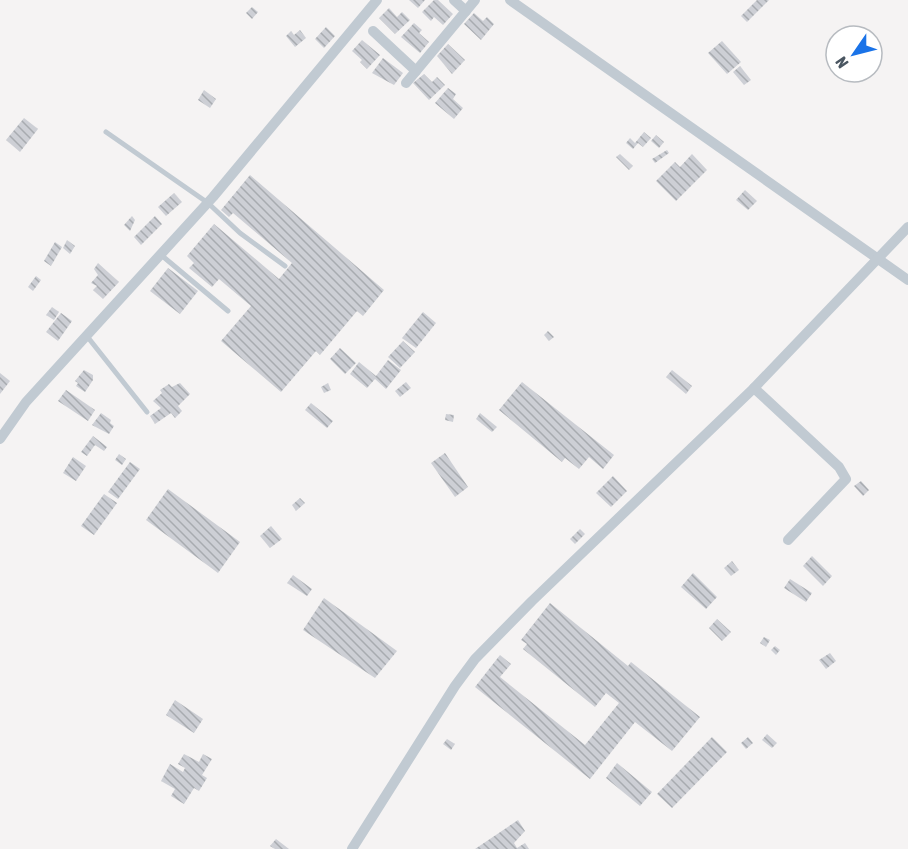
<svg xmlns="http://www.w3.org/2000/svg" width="908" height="849" viewBox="0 0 908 849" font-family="'Asap Condensed',sans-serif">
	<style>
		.building { fill: url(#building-back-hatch) }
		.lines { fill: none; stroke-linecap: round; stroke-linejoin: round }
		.lane { stroke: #c1cad2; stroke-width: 5 }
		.street { stroke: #c1cad2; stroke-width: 10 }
	</style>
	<defs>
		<pattern id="building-back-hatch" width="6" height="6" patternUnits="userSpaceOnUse" patternTransform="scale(1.5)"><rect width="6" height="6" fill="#cdcfd5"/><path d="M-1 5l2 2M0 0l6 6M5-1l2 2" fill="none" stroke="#a8abb0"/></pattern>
	</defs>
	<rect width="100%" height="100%" fill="#f5f3f3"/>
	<g class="building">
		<polygon points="409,0 425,0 418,8"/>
		<polygon points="434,0 438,0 453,14 443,25 434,17 431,21 422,12"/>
		<polygon points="757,0 769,0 747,22 741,16"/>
		<polygon points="252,7 258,12 252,19 246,13"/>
		<polygon points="389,8 397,17 402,12 410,20 395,34 379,18"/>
		<polygon points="474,13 483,21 487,17 494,24 481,40 464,24"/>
		<polygon points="414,23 422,30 419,33 429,42 420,53 401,37"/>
		<polygon points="326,27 335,36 324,48 315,39"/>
		<polygon points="300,30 306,38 295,47 286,36 291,31 294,35"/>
		<polygon points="362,40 380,55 367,69 360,62 362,60 352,51"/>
		<polygon points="722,41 741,62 727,74 708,53"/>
		<polygon points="448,44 465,60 452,74 437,56"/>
		<polygon points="383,58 403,73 394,85 372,73"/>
		<polygon points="740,66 751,80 744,85 733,72"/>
		<polygon points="424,74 432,82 437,77 445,85 429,100 413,83"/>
		<polygon points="448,88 456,94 453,99 463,108 454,119 435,103"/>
		<polygon points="204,90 216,99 210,108 198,100"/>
		<polygon points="24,118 38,129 20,152 6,140"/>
		<polygon points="644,132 651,138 643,147 638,143 633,149 626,143 630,138 635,143"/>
		<polygon points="656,135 664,142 659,148 651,141"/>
		<polygon points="667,150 669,153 655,163 652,159"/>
		<polygon points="620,154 633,166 629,170 616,157"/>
		<polygon points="692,154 707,170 676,201 656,181 675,162 680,167"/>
		<polygon points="250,175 384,290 363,316 357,311 320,355 316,351 281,392 221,341 251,306 219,279 212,287 189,268 194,263 187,256 214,224 279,279 292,263 233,213 229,217 221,210"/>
		<polygon points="745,190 757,201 748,210 736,200"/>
		<polygon points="174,193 182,202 166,216 158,207"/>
		<polygon points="132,216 135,220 130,231 124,225"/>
		<polygon points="155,216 162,224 141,245 134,237"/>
		<polygon points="67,240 75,246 70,254 63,248"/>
		<polygon points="55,242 62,247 51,266 44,261"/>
		<polygon points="98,263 119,282 103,299 93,290 97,286 91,283 98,275 94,269"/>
		<polygon points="168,268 198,291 180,314 150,291"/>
		<polygon points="36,276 41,280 33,291 28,287"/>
		<polygon points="52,307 59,312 54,320 46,315"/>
		<polygon points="423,312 436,323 416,348 402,338"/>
		<polygon points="61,313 72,321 58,341 46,332"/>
		<polygon points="548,331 554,337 549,341 544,335"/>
		<polygon points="403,341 415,352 400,368 388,357"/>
		<polygon points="340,348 356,363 345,374 330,359"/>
		<polygon points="388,360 401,370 386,389 375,379 367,388 350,374 359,362 376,376"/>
		<polygon points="84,370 93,375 93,380 85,392 76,386 78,383 75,381"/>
		<polygon points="672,370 692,386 686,394 666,377"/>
		<polygon points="0,373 10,381 0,394"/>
		<polygon points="406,382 411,388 400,397 395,391"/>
		<polygon points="522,382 614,455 603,469 589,457 579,469 565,458 562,462 499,410"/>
		<polygon points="180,383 190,394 178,406 182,411 175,418 171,413 155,424 150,416 161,408 153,401 162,393 160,390 169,384 172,387"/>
		<polygon points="328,383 331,390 324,393 321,387"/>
		<polygon points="66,390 95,410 88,421 58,401"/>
		<polygon points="311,403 333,421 327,428 305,410"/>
		<polygon points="101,413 111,420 110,423 114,426 109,434 92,425"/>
		<polygon points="480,413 497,427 492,432 476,419"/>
		<polygon points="446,414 454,415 453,422 445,420"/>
		<polygon points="93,436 107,447 104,451 95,445 87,456 81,452"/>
		<polygon points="445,453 468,487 455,497 431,463"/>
		<polygon points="119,454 126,459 122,465 115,460"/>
		<polygon points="73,457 86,466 76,481 63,473"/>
		<polygon points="130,462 140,469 118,499 108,492"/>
		<polygon points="613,476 627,491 611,507 596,493"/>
		<polygon points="861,481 869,490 863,496 854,486"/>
		<polygon points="168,489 240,542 218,573 146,520"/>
		<polygon points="104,494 117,503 94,535 81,526"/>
		<polygon points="300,498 305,503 296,511 292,505"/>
		<polygon points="271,526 282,539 270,548 260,536"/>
		<polygon points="580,529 585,534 575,544 570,539"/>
		<polygon points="812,556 832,576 823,586 803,566"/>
		<polygon points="732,561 739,570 731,576 724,568"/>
		<polygon points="693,573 717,597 706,609 681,587"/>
		<polygon points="293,575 312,589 307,596 287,583"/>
		<polygon points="790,579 812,593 806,602 784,588"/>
		<polygon points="324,598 397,651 375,678 303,630"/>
		<polygon points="550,603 628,666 631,662 700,717 672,751 635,722 590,779 475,687 500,655 511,664 500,677 585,745 619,703 606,693 595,707 523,649 527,644 521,640"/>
		<polygon points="717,619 731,632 722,641 709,628"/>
		<polygon points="764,637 770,640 766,647 760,643"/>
		<polygon points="775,646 780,650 776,655 771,650"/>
		<polygon points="830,653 836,661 826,669 819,660"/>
		<polygon points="175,700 203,719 194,733 166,715"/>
		<polygon points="767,734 777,743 772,748 762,740"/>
		<polygon points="712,737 727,752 672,808 657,794"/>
		<polygon points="748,737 753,743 746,749 741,743"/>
		<polygon points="447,739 455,744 451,750 443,744"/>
		<polygon points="184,754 199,762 203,754 212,759 202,775 207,778 199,791 194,788 184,804 171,796 175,789 161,781 170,764 183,772 185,768 178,764"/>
		<polygon points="617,763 652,792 640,806 606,778"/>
		<polygon points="518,820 525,831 514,843 517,848 525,843 529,849 475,849"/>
		<polygon points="276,839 289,849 275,849 270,846"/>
	</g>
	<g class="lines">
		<g class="lane">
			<polyline points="106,132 208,203 240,233 285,266"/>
			<polyline points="160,254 228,311"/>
			<polyline points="86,335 147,412"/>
		</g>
		<g class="street">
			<polyline points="454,0 466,11"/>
			<polyline points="510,0 908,280"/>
			<polyline points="373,31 416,71"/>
			<polyline points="406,83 475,0"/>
			<polyline points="754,388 839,467 846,479 788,540"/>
			<polyline points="0,439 26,402 213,197 377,0"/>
			<polyline points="352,849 455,686 475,659 532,601 754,388 908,227"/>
		</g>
	</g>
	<g transform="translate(854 54) rotate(235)"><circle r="28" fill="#ffffff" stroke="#b7bbc0" stroke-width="1.5"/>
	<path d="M0-4.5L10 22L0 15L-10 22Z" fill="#1a73e8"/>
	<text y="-9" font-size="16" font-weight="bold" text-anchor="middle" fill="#4a5661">N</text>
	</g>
</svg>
